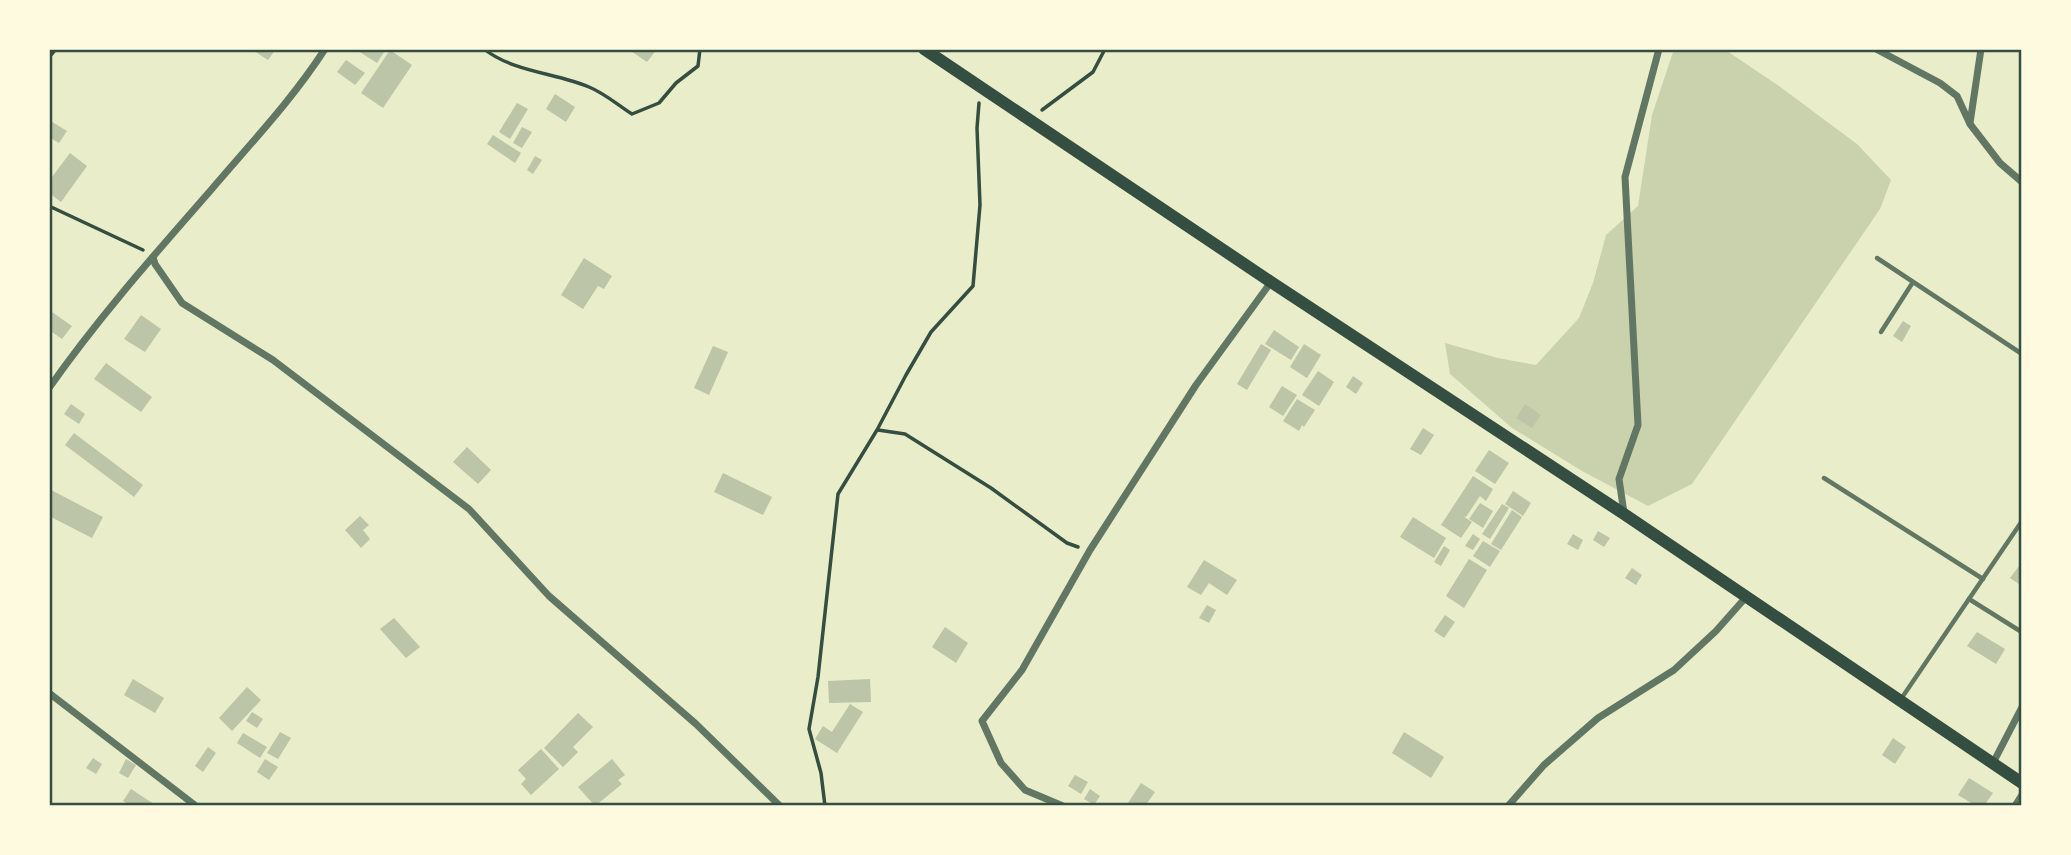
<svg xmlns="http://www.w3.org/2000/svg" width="2071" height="855" viewBox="0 0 2071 855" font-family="'Open Sans',sans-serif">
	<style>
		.green { fill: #cad2ad }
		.building { fill: #bcc5a7 }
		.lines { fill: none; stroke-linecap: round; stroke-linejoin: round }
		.path { stroke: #344e41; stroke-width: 3.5 }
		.service { stroke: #617663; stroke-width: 4.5 }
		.minor { stroke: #617663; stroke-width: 7 }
		.secondary { stroke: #344e41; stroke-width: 12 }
		.neatline { fill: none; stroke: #344e41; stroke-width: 2.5 }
	</style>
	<rect width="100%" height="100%" fill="#e9edc9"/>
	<polygon class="green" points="1674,49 1724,49 1779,86 1857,144 1891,180 1880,209 1692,484 1648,506 1582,471 1512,428 1450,374 1445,343 1498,358 1536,365 1579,318 1593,283 1606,235 1638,206 1652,115"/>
	<g class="building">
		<polygon points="251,49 276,49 268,60"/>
		<polygon points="355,49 386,49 377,63"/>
		<polygon points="628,49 657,49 647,62"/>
		<polygon points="390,50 412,65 383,108 361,93"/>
		<polygon points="346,60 365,73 355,85 337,72"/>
		<polygon points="555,94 575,107 566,122 546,109"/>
		<polygon points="517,103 528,109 510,139 499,132"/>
		<polygon points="49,120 67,131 59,143 49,137"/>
		<polygon points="522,127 532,132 522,148 513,143"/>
		<polygon points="493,135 521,153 515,163 487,144"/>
		<polygon points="70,153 87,166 61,202 49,193 49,181"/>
		<polygon points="535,156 542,160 533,174 527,170"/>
		<polygon points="584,258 612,276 604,289 598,286 583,309 561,295"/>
		<polygon points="49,310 72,326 62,339 49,330"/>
		<polygon points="141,315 161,329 145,352 124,339"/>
		<polygon points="1903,321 1911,326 1902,342 1893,336"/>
		<polygon points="1274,330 1299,347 1291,360 1265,344"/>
		<polygon points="1261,344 1271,350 1247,390 1237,384"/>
		<polygon points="1304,344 1321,355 1307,378 1290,367"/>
		<polygon points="713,346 728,352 709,395 694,388"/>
		<polygon points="106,363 152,397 141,412 94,379"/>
		<polygon points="1318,371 1334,382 1319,406 1302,395"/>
		<polygon points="1353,376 1363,383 1356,394 1346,387"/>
		<polygon points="1282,386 1297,395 1283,416 1269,407"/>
		<polygon points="1297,399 1315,410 1304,427 1302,425 1299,431 1283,421"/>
		<polygon points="71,404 85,414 79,424 64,414"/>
		<polygon points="1525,404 1541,415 1532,428 1516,418"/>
		<polygon points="1423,428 1434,435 1421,455 1410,449"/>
		<polygon points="74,433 143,485 134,497 65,445"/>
		<polygon points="467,447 491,470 478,484 453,462"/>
		<polygon points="1489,450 1509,463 1495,484 1475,471"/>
		<polygon points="723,473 772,497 763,515 714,492"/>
		<polygon points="1473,476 1493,489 1486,501 1480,496 1466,517 1463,516 1472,522 1461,538 1441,525"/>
		<polygon points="49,489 103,517 92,538 49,516"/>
		<polygon points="1513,491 1531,503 1523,516 1505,504"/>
		<polygon points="1480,503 1493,511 1483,528 1469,519"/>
		<polygon points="1502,504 1509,508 1490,539 1482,534"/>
		<polygon points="1512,510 1522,517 1501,550 1491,544"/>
		<polygon points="360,516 369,525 363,530 370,539 361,548 345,530"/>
		<polygon points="1413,517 1446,538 1434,558 1400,537"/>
		<polygon points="1598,531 1610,538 1604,547 1593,540"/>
		<polygon points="1473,534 1480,539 1473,550 1465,546"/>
		<polygon points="1573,534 1583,540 1578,550 1567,544"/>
		<polygon points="1483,541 1500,551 1490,567 1473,556"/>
		<polygon points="1444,546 1450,550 1441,566 1434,562"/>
		<polygon points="1469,559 1487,570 1464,608 1446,596"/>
		<polygon points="1204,560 1237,580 1227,595 1209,583 1201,595 1187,587"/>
		<polygon points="2022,562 2022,586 2010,578"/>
		<polygon points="1632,568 1642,575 1636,585 1625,578"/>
		<polygon points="1207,605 1216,610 1209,623 1199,618"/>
		<polygon points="1445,615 1455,622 1444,638 1434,631"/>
		<polygon points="394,618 420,647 406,658 380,629"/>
		<polygon points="945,627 968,643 956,663 932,647"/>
		<polygon points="1977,632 2005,649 1996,664 1967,646"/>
		<polygon points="133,679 164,698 155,713 124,695"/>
		<polygon points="870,679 871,702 829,703 828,681"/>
		<polygon points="247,687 261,700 232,731 219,718"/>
		<polygon points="850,704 863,712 837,753 815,739 823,726 832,732"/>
		<polygon points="252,712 263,719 257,728 246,721"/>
		<polygon points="578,713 593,727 573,747 578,752 563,767 544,748"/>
		<polygon points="280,732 291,738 278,759 267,753"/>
		<polygon points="1404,732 1444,757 1431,778 1392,753"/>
		<polygon points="243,733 267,747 260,758 237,743"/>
		<polygon points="1893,738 1906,747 1895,764 1882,755"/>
		<polygon points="208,747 216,753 203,772 195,766"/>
		<polygon points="541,749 559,769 531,795 521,784 526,779 518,770"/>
		<polygon points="93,758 102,764 96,774 86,768"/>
		<polygon points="126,759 136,765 128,778 119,773"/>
		<polygon points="265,759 278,767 269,780 257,772"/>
		<polygon points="612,759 625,775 618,780 622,784 595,806 578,787"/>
		<polygon points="1075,775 1088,782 1081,794 1068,786"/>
		<polygon points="1969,778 1993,793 1984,806 1976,806 1958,795"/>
		<polygon points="1141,783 1155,792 1145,806 1126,806"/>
		<polygon points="131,789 154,804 153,806 131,806 123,801"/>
		<polygon points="1090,789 1100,796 1094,805 1084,799"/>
	</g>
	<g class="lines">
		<g class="path">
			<path d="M484,49C513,72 556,73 589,87C604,93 618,105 632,114L659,103L676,83L698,66L700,49"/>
			<polyline points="49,57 56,49"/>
			<polyline points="1042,110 1093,72 1105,49"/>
			<polyline points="49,206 143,250"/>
			<polyline points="878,430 905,434 991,488 1067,543 1078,547"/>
			<polyline points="825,806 821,773 809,729 818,677 838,494 877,430 906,375 931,332 973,286 980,205 977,128 979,103"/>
		</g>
		<g class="service">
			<polyline points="1877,258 2022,354"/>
			<polyline points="1881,332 1913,282"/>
			<polyline points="1824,478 1983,579"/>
			<polyline points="1969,599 2020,631 2022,629"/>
			<polyline points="1901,699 2022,521"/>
		</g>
		<g class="minor">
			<polyline points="1876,49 1940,83 1957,96 1970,124 2000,163 2022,182"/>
			<polyline points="1970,123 1981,49"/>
			<polyline points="153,257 155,264 182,303 273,360 469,509 549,596 696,724 780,806"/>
			<path d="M49,388C98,318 155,254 211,190C250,144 292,100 325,49"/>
			<polyline points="1624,513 1619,479 1638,425 1625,177 1659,49"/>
			<polyline points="49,693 196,806"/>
			<polyline points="1993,763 2022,707"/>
			<polyline points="1063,806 1025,790 1001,763 982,721 1022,670 1090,550 1196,385 1271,282"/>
			<polyline points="1508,806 1544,765 1598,718 1674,670 1716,631 1747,596"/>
			<polyline points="2015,806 2022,795"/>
		</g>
		<polyline class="secondary" points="924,49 1271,282 1624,514 2022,783"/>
	</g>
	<rect width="2071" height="855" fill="none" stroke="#fefae0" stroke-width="102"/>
	<rect x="51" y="51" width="1969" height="753" class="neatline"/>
</svg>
